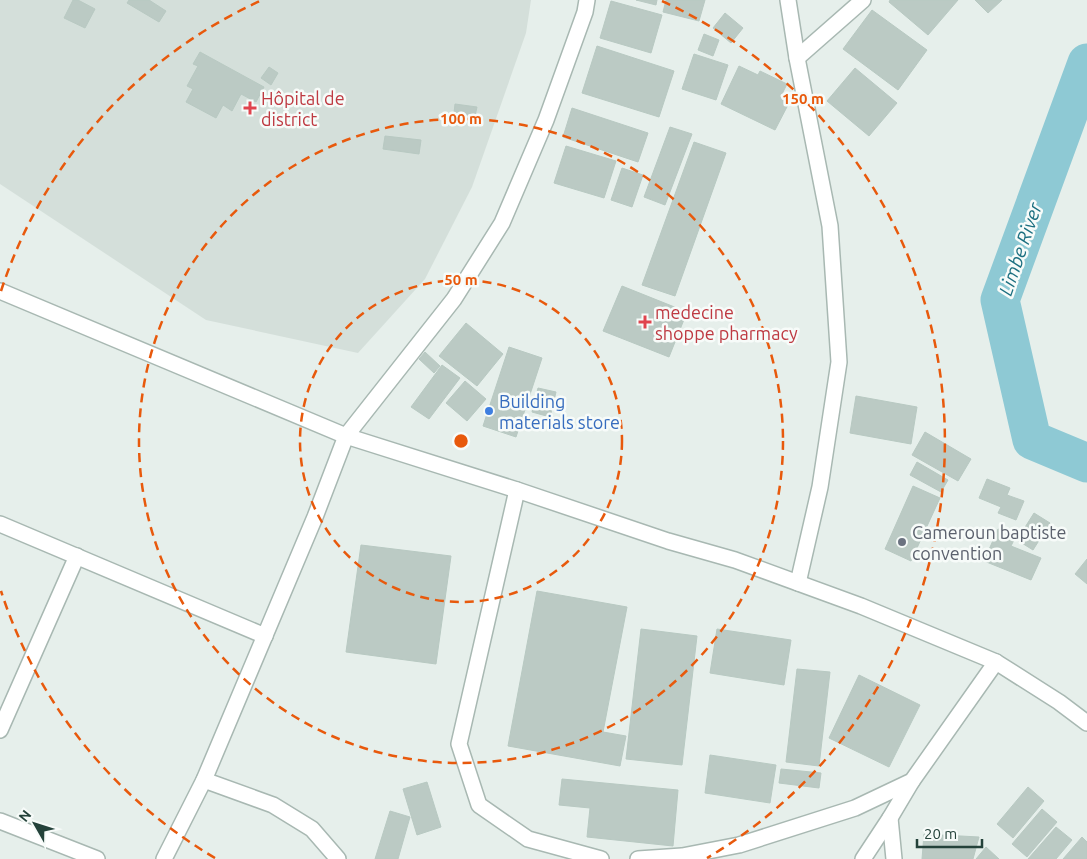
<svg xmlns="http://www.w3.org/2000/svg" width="1087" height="859" viewBox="0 0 1087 859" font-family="Ubuntu,sans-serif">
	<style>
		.built { fill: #d4dfda }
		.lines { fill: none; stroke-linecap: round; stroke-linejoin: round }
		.river { stroke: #8ec9d4; stroke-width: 39 }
		.building { fill: #bbcac4; stroke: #b8c9c2 }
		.minor-casing { stroke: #a8b8b2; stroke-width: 18 }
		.minor { stroke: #fff; stroke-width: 15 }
		.ring { fill: none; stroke: #e8590c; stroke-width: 2.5; stroke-dasharray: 9 6 }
		.health-dot { fill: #e0444e; stroke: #f7fbf9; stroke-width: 2 }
		.shop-dot { fill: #3f7fe0; stroke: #f7fbf9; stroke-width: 2 }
		.worship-dot { fill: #6b7280; stroke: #f7fbf9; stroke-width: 2 }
		.labels { text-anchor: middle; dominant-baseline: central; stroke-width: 5; stroke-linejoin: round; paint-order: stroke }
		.health-label { font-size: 18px; fill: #be3a42; stroke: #f7fbf9; text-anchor: start }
		.shop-label { font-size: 18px; fill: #366cbe; stroke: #f7fbf9; text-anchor: start }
		.worship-label { font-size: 18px; fill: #5b616d; stroke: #f7fbf9; text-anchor: start }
		.water-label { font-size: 19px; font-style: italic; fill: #1c6f80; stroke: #f7fbf9 }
		.centre { fill: #e8590c; stroke: #f7fbf9; stroke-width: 2.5 }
		.ring-label { font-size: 15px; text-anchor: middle; font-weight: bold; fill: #e8590c; stroke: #f7fbf9; stroke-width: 5; stroke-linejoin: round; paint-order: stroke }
	</style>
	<rect width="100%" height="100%" fill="#e6efeb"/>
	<polygon class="built" points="0,0 531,0 526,33 472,187 425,279 358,353 206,320 0,184"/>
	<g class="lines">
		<polyline class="river" points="1087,63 1000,300 1032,440 1087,463"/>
	</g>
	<g class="building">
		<polygon points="73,0 78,0 95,9 85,28 64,18"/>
		<polygon points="129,0 149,0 166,11 159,22 127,3"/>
		<polygon points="636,0 657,0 656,5"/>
		<polygon points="666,0 705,0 699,21 663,12"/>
		<polygon points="890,0 958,0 928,35 889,2"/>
		<polygon points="975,0 1002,0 988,13"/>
		<polygon points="611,1 662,15 651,53 600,38"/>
		<polygon points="872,10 927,50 898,90 843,49"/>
		<polygon points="725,13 743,28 731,43 713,28"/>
		<polygon points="704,34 719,40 713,56 698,50"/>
		<polygon points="597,46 674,71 659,117 582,93"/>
		<polygon points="200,52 264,87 256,102 241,94 232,111 223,105 216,118 186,102 193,89 187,86 198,66 193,64"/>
		<polygon points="694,54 728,65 716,100 682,89"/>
		<polygon points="739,66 758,75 760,71 787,84 781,96 790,101 775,130 721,104"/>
		<polygon points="269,67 278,73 271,85 261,78"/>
		<polygon points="855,68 897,103 869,136 827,101"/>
		<polygon points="455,104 477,107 475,116 454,113"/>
		<polygon points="572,108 648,133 638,162 563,137"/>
		<polygon points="670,127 692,134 665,205 644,197"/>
		<polygon points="385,136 421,140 419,154 383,149"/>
		<polygon points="694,142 726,153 675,296 642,285"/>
		<polygon points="566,146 616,161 604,198 554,183"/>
		<polygon points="622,168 643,175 632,207 611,200"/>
		<polygon points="622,286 687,312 669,357 603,331"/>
		<polygon points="466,323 503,354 477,386 439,356"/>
		<polygon points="509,347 542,358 516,437 483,426"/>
		<polygon points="425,352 440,366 434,373 419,359"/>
		<polygon points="442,365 460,378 429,419 411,407"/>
		<polygon points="465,381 486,399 467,421 446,403"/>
		<polygon points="538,388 556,392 550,417 532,412"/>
		<polygon points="856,396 917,407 911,444 850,433"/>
		<polygon points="925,432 971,459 958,481 912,455"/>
		<polygon points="917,462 948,480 941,492 910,475"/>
		<polygon points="987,479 1010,488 1007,495 1024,501 1016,520 998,513 1001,507 979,498"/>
		<polygon points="913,486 940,498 911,561 885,549"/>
		<polygon points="1034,513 1050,523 1033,550 1017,540"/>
		<polygon points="998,529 1016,536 1011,546 1041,558 1031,580 984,561"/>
		<polygon points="361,545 451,556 436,664 346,652"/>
		<polygon points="1087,559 1087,584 1075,574"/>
		<polygon points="537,591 627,607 603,732 626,736 620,766 508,746"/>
		<polygon points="641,629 697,636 682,765 626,759"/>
		<polygon points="717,629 791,640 784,685 710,673"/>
		<polygon points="797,669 830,672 819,766 786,762"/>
		<polygon points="859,675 920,705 889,767 829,738"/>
		<polygon points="710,755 776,765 770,803 705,793"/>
		<polygon points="781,769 821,773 819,788 779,783"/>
		<polygon points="562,779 678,790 673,846 587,837 590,808 559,805"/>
		<polygon points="427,782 441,827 417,835 403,789"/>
		<polygon points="1028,787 1044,801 1013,838 997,824"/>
		<polygon points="1042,809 1057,822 1027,857 1012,844"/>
		<polygon points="390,811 410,817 398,859 375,859"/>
		<polygon points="1056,827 1072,840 1056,859 1028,859"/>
		<polygon points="924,834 979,837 973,859 922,859"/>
		<polygon points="1082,837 1087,842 1087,859 1063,859"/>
		<polygon points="986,847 999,859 976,859"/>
	</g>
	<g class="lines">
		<g class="minor-casing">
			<g id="minor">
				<polyline points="788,0 797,58 830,226 839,362 820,487 798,583"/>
				<polyline points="797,58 863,0"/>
				<polyline points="0,291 346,436 517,490 668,541 735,560 861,606 996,662 1059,702 1087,723"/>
				<polyline points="517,490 459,744 479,805 528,839 601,859"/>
				<polyline points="0,524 265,636"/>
				<polyline points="0,730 77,556"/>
				<polyline points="204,780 273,805 312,829 338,859"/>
				<polyline points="890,818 894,859"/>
				<polyline points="0,821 97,859"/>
				<polyline points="164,859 204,780 315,517 346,436 454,299 502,223 546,120 585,12 587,0"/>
				<polyline points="638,859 682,856 739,845 855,808 912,781 996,662"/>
				<polyline points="863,859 890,818 912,781"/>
			</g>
		</g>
		<use href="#minor" class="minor"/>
	</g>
	<g class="ring">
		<circle cx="461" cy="441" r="161"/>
		<circle cx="461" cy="441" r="322"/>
		<path d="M215 858A484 484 0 0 1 1 591M1 291A484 484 0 0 1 260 1M662 1A484 484 0 0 1 707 858"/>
	</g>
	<g class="health-dot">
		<path d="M247.5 100.5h5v5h5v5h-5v5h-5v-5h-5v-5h5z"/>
		<path d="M642.5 314.5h5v5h5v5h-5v5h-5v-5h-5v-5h5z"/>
	</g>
	<circle class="shop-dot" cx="489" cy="411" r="5"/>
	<circle class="worship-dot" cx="902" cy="542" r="5"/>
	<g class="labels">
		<g class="health-label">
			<text x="261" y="98">Hôpital de<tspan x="261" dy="21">district</tspan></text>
			<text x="655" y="312">medecine<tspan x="655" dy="21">shoppe pharmacy</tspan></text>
		</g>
		<g class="shop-label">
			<text x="499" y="401">Building<tspan x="499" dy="21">materials store</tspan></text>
		</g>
		<g class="worship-label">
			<text x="912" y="532">Cameroun baptiste<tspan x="912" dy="21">convention</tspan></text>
		</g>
		<g class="water-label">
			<text transform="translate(1020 249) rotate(-71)">Limbe River</text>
		</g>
	</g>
	<circle cx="461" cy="441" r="8" class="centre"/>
	<g class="ring-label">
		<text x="803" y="104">150 m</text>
		<text x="461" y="124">100 m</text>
		<text x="461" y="285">50 m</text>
	</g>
	<g transform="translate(35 824) rotate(309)" stroke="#f7fbf9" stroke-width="4" paint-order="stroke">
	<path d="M0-4L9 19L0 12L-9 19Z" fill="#24423a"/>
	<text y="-8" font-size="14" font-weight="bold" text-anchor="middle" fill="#24423a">N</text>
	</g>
	<path d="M917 839v8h65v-8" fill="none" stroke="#24423a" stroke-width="2.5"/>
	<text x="924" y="839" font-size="15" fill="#24423a" stroke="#f7fbf9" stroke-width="4" paint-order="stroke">20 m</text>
</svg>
